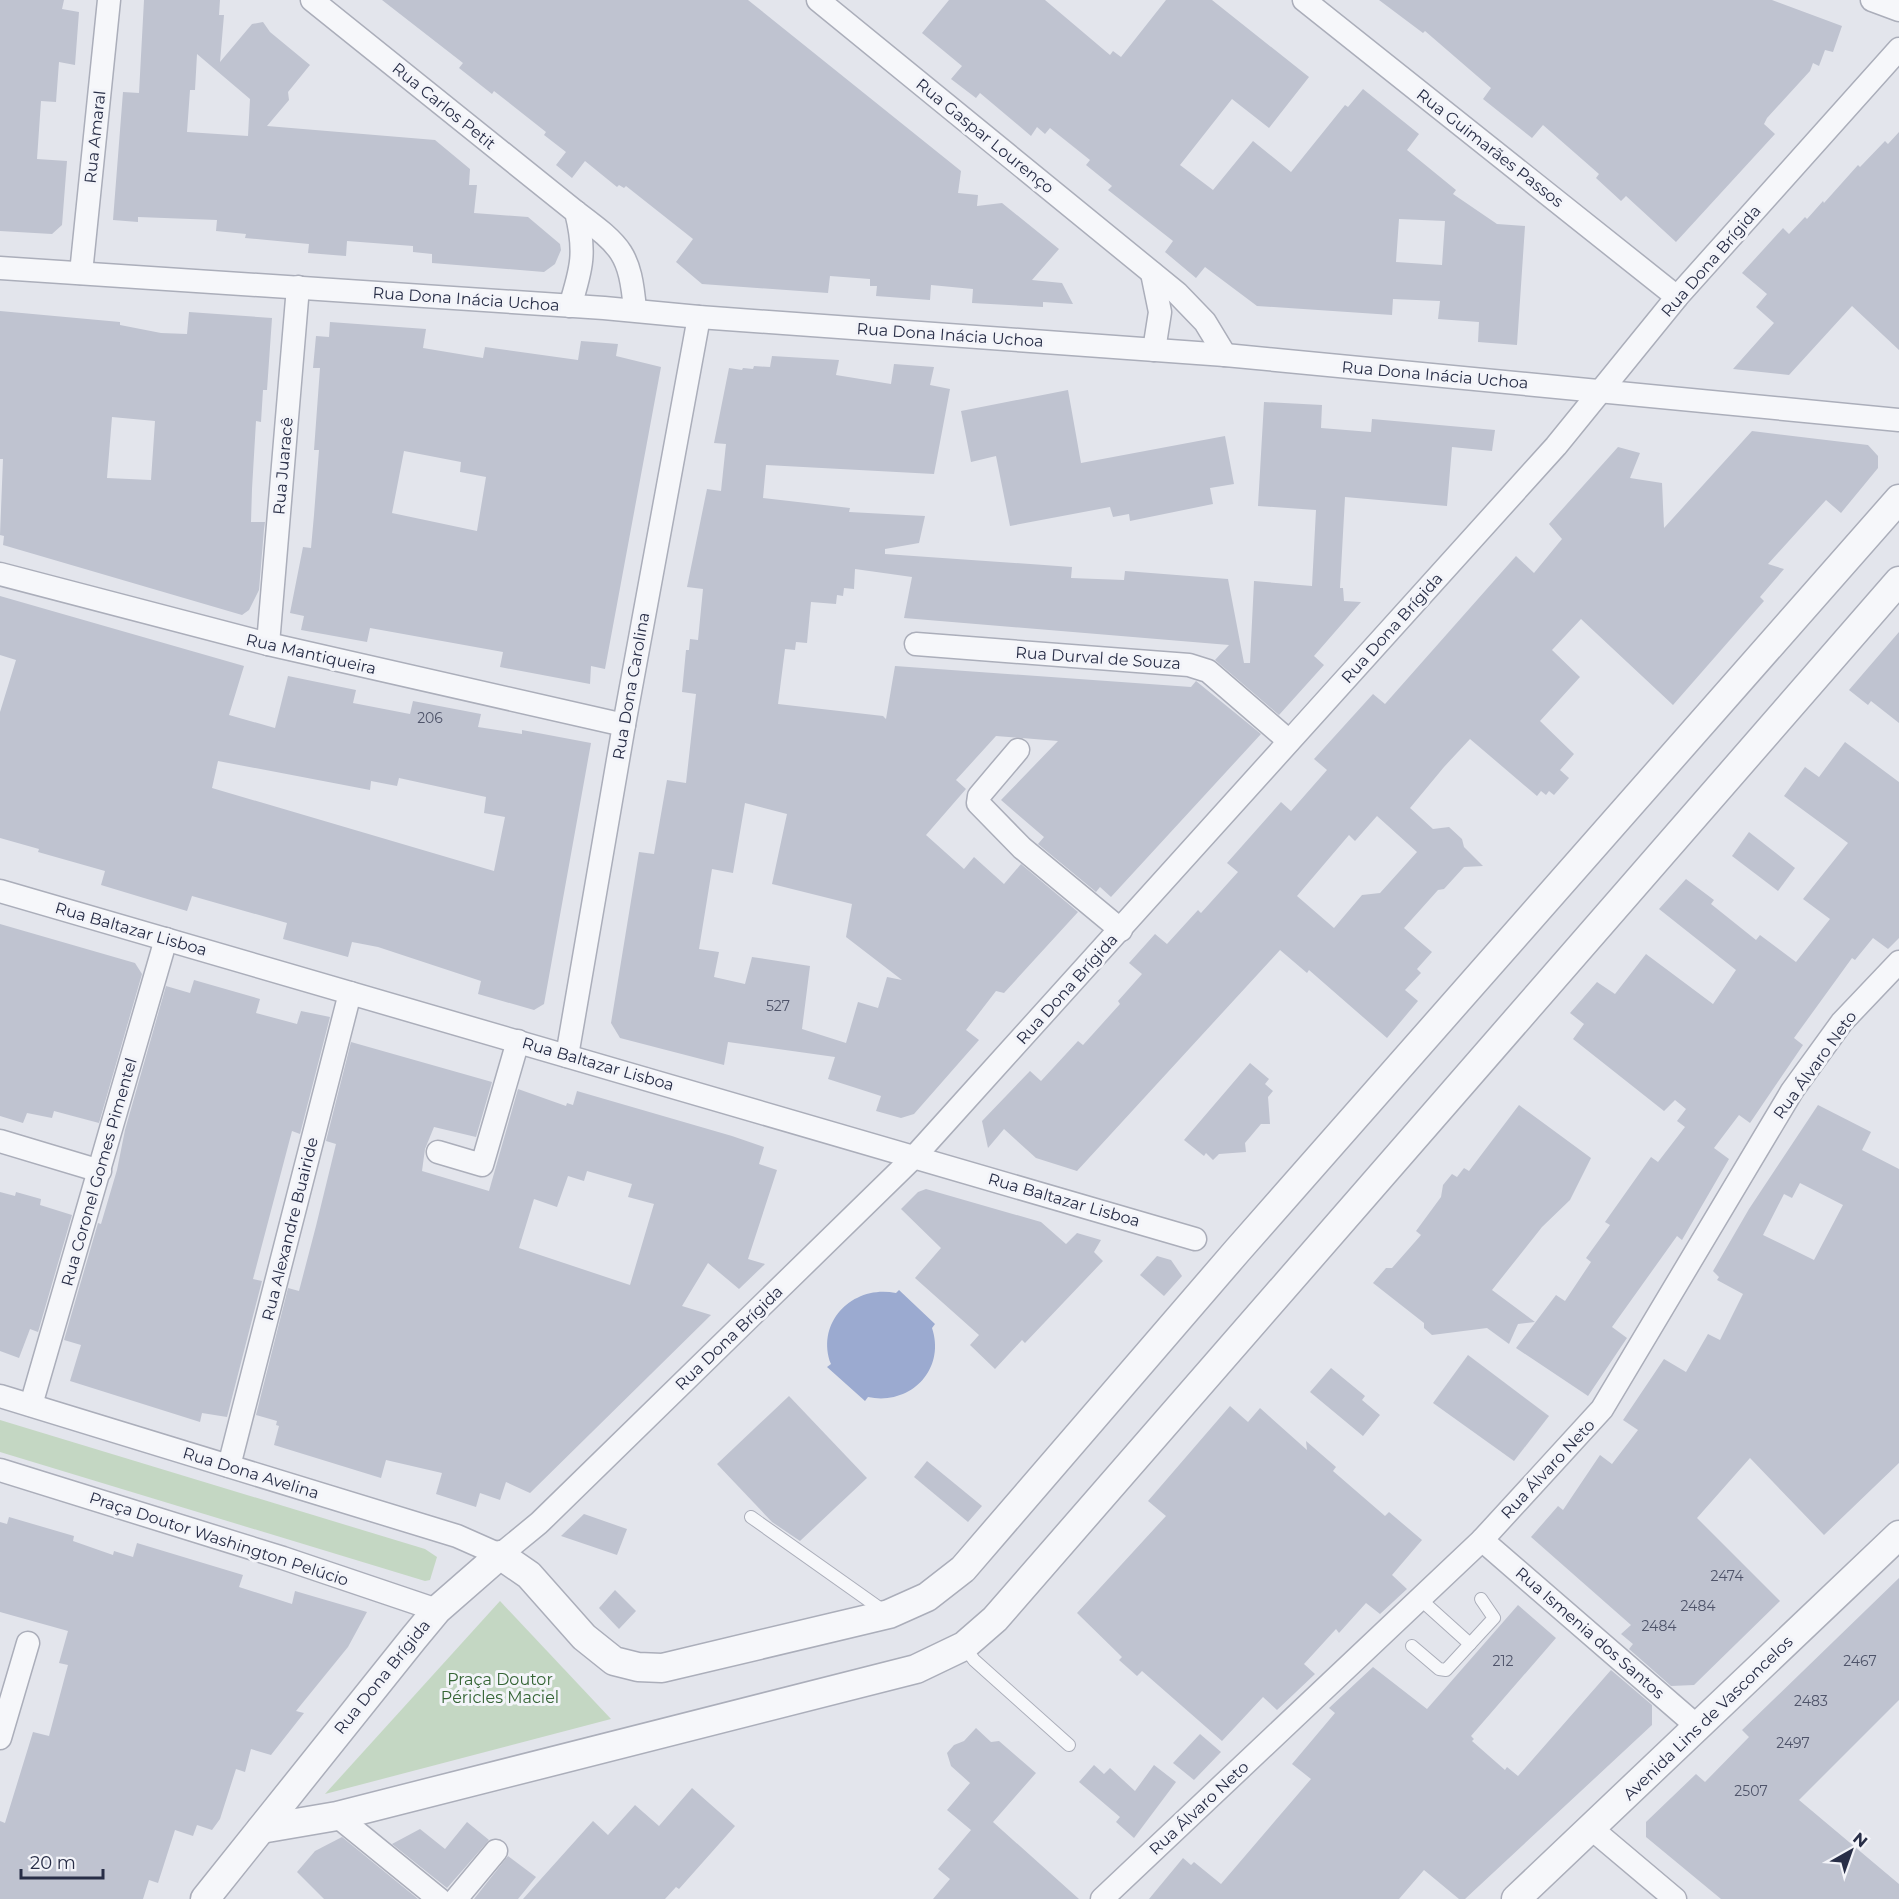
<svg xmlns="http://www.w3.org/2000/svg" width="1899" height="1899" viewBox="0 0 1899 1899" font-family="Montserrat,sans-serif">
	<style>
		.green { fill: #c4d7c3 }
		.water { fill: #9baad0 }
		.building { fill: #bfc3d0; fill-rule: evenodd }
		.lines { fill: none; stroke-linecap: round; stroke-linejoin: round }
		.service-casing { stroke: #abaeba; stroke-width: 14 }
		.minor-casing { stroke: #abaeba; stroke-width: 25 }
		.tertiary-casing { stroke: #abaeba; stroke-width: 31 }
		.service { stroke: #f6f7fa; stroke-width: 12 }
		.minor { stroke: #f6f7fa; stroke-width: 22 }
		.tertiary { stroke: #f6f7fa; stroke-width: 28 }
		.labels { text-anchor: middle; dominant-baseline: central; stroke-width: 6; stroke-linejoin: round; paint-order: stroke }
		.number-label { font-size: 14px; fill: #4e5369 }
		.street-label { font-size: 16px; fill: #282e47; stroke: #f3f4f9 }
		.park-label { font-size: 16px; fill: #346434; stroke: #f3f4f9 }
	</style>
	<rect width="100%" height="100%" fill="#e3e5ec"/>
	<g class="green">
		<polygon points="0,1420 425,1549 437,1557 430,1580 425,1581 0,1452"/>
		<polygon points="500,1601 611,1719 325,1794"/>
	</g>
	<path class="water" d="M899,1290L935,1324L932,1328C946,1370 910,1406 868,1397L865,1401L827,1367L831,1364C815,1321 854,1284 896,1293Z"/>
	<g class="building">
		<polygon points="0,0 64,0 62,9 79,12 75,65 59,62 56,102 41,101 37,159 67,161 62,225 52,234 0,231"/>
		<path d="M144,0H220L219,15H224L220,62L252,24L263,22L270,32L310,65L288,92L289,100L267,126L435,140L470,169L469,185H477L474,213L528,217L560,244L561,250L555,264L544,272L432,263V254L413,252V246L347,241L346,256L308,253L309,244L245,238L246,234L216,231L217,220L138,217V222L113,220L123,92L139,93ZM197,54L250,99L248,136L187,132L190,90H195Z"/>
		<polygon points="382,0 748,0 961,171 958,193 978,195 977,206 1002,203 1059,249 1032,280 1062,283 1073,304 1043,302 1043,307 972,303 973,289 931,285 930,300 876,296 877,286 870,286 870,279 830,276 828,293 702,284 676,262 693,239 626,186 624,188 619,185 617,187 585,161 572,178 556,165 566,152 544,135 546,132 494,91 492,94 459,68 463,63"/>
		<path d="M949,0H1045L1110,55L1113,51L1121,57L1166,0H1212L1309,77L1269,128L1232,99L1180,165L1213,190L1253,141L1291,172L1345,105L1348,107L1363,89L1419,134L1407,150L1456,190L1453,194L1497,224L1525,226L1517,345L1478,342L1479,322L1438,319L1440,301L1393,299L1392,315L1257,306L1205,267L1196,278L1165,252L1173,241L1108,190L1112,186L1086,165L1090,160L1050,128L1045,134L1037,127L1031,136L980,93L976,98L951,79L962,66L922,33ZM1399,219L1445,221L1442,265L1396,262Z"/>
		<polygon points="1379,0 1772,0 1842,26 1833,52 1825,50 1819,66 1813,63 1810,71 1767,118 1764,124 1775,134 1676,242 1626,196 1621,201 1596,178 1599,174 1543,125 1532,138 1483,99 1491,88 1425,31 1423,33"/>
		<polygon points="1899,132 1899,350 1852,306 1789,375 1733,369 1774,323 1756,307 1767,294 1742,273 1783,228 1789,234 1805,217 1807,219 1823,201 1824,203 1858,165 1860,167 1885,141 1888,144"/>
		<path d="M0,311L120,322V325L161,333L187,334L189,312L272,318L267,390H263L261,422L256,421L252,489L251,522H265L264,529L259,590L249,610L242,615L3,545L4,536L0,535L3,459H0ZM112,417L155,421L151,480L107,478Z"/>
		<path d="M330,322L426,329L423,348L483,358L485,347L578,360L581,341L618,344L616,356L661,367L605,669L591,666L590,684L500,667L503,652L370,628L367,642L301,630L304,616L290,613L303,547L311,548L314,515L319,450H314L320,368H313L316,336L329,337ZM404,451L461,462L460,472L486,477L477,531L392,513Z"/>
		<path d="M772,356L839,360L836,375L891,384L894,364L934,367L930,385L950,389L934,474L766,465L763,498L850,508L849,512L925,516L919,543L885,549V554L1072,567L1071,578L1124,580L1125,571L1228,579L1244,663H1250L1254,581L1312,586L1316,510L1258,506L1264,402L1322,405L1321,428L1371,432L1372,419L1495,430L1492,451L1452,447L1447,506L1345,497L1340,588H1343L1344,601L1361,602L1314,656L1324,665L1279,715L1215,660L1229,645L904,618L912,577L855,569L854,589L844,588L843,596L837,595L836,604L811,602L807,643L796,642L795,650L785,649L778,704L883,716L886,719L895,666L1191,687L1196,681L1261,734L1111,897L1100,887L1096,892L1038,844L1044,837L1001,800L1058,741L996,736L956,780L966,789L926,835L964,869L974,857L1004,884L1021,864L1078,912L1004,993L996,991L966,1030L979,1040L914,1114L901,1118L876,1111L881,1096L828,1079L835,1057L728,1042L724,1065L620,1038L611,1023L639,852L654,854L667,780L686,783L696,694L682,692L686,650H689L690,639L698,640L703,589L687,587L707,489L721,491L726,444L714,443L729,368L742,370L743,368L753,369L754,366L770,367ZM745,803L787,814L772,884L852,904L846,937L902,980L887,977L878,1008L858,1002L846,1043L802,1029L810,966L752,957L745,984L714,977L719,952L699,949L712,869L733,873Z"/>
		<polygon points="1068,390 1081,463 1225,436 1234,484 1210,488 1213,504 1130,521 1129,514 1113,517 1110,507 1010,526 996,456 971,462 961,411"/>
		<path d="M1752,431L1868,445L1878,456V468L1841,513L1826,500L1768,564L1784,569L1760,597L1764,601L1673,705L1581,619L1552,650L1580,677L1540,721L1574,754L1560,770L1569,778L1554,795L1549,791L1546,795L1541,791L1537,796L1470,739L1444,767L1410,808L1433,829L1449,827L1462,839L1464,847L1483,866L1464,867L1444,889L1438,890L1404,928L1432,952L1417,969L1421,973L1405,990L1418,1001L1387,1038L1309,970L1307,973L1280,950L1077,1171L1036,1158L1004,1129L988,1148L982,1121L1030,1071L1041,1081L1078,1041L1083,1045L1120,1004L1118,1001L1142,974L1129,963L1155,934L1167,944L1198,910L1201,913L1238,872L1227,863L1281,802L1291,811L1327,770L1314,759L1373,694L1385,704L1516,556L1534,573L1562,539L1549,524L1618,447L1640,453L1630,478L1662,483L1664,528ZM1377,816L1417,852L1380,893L1362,895L1334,928L1297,896L1349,835L1355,841Z"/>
		<path d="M0,596L244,666L229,715L275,728L288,676L356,690L353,703L410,714L413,701L481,714L478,727L522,734V730L591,743L544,1004L534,1010L478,994L481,981L378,947L352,942L348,957L283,939L287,923L192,896L187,911L101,885L105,871L38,852L39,849L0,838V712L16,660L0,655ZM218,761L370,790L371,781L397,786L399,778L486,797L484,813L505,817L494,871L212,788Z"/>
		<polygon points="1899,632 1899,723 1871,701 1868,705 1849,690"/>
		<polygon points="1845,742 1899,782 1899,938 1888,949 1873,938 1855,960 1852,958 1794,1038 1803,1045 1750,1123 1739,1115 1714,1148 1729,1159 1682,1240 1677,1236 1612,1327 1627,1338 1588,1396 1516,1348 1556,1295 1565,1301 1591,1262 1586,1258 1610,1225 1605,1222 1651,1157 1658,1162 1685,1127 1677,1121 1686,1109 1675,1100 1664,1111 1573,1039 1584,1024 1570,1013 1597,982 1615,994 1646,954 1713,1004 1736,970 1659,909 1686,879 1714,900 1711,904 1756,940 1760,935 1796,962 1830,919 1803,899 1848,843 1784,796 1805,767 1819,777"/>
		<polygon points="1749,832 1795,868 1778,891 1732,856"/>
		<polygon points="0,924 135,963 142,974 99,1123 54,1111 52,1118 27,1113 23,1123 0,1116"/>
		<polygon points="194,980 260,999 256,1013 297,1024 301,1011 330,1017 300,1134 292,1131 253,1279 262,1281 227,1417 202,1413 200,1422 70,1381 81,1345 64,1340 98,1223 101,1224 117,1170 125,1130 166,986 190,993"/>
		<path d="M351,1042L492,1082L476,1137L434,1127L425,1149L422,1171L489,1191L518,1089L566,1106L567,1103L573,1105L577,1091L732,1136L764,1147L759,1164L777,1170L748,1259L765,1264L739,1289L708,1263L682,1306L711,1315L530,1493L506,1482L500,1500L480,1493L476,1507L436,1494L442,1473L386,1460L381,1478L274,1445L279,1426L276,1425L277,1421L256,1415L288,1288L299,1291L316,1226L336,1144L326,1141ZM587,1171L632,1184L628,1197L654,1204L630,1285L519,1248L534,1199L557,1207L568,1176L584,1181Z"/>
		<polygon points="1250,1063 1269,1079 1265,1084 1273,1091 1268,1097 1270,1124 1261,1124 1245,1143 1246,1152 1219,1154 1213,1160 1206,1153 1204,1156 1184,1140"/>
		<polygon points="1519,1105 1591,1158 1570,1200 1542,1227 1492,1290 1535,1322 1518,1324 1509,1344 1487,1328 1432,1335 1424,1328 1424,1323 1373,1283 1386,1268 1392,1268 1421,1235 1416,1231 1441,1197 1443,1185 1452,1174 1457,1177 1464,1168 1469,1171"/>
		<path d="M1818,1105L1871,1132L1862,1150L1899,1169V1463L1824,1535L1750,1458L1697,1518L1780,1601L1694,1685L1671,1686L1629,1649L1633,1644L1621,1634L1631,1625L1531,1537L1558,1506L1563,1510L1600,1455L1612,1464L1638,1430L1623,1420L1664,1359L1686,1372L1708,1334L1720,1340L1743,1294L1717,1280L1719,1277L1713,1271L1749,1209ZM1800,1183L1843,1205L1814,1260L1763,1235L1784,1194L1792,1198Z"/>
		<polygon points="926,1189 1041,1222 1066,1244 1077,1233 1101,1240 1094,1252 1103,1261 1025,1343 1022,1340 995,1369 970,1345 979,1335 915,1278 941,1248 901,1209 918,1192"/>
		<polygon points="0,1192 15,1196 16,1192 41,1199 40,1205 72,1215 38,1332 30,1329 19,1358 0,1351"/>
		<polygon points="1157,1256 1171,1260 1182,1276 1164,1296 1140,1275"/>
		<polygon points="1468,1355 1549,1416 1514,1461 1433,1403"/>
		<polygon points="1331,1368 1365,1396 1362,1400 1380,1415 1363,1436 1310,1392"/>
		<polygon points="789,1396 867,1478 800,1541 772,1522 717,1464"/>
		<polygon points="1230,1406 1248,1422 1260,1408 1307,1450 1306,1441 1336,1467 1333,1471 1385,1516 1389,1512 1422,1540 1392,1575 1407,1589 1380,1614 1366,1603 1339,1633 1336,1629 1304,1664 1315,1674 1277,1710 1263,1697 1222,1741 1142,1671 1137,1676 1119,1660 1122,1657 1077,1613 1166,1516 1148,1501"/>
		<polygon points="927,1461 982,1506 968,1522 914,1477"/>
		<polygon points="584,1514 627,1529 617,1555 561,1536"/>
		<polygon points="9,1517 74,1536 73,1541 113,1555 114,1551 133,1557 137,1543 243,1575 239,1587 292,1604 295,1591 367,1612 348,1647 296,1711 304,1713 271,1755 251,1749 245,1772 236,1769 220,1819 212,1830 197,1825 193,1836 175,1830 158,1883 149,1880 143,1899 0,1899 0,1821 5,1823 33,1732 49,1736 68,1665 59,1663 68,1631 0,1612 0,1522 7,1524"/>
		<polygon points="1899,1578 1899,1700 1799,1800 1899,1884 1899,1899 1721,1899 1646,1837 1646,1822 1696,1774 1705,1782 1749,1737 1742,1730"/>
		<polygon points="615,1590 636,1611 619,1629 599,1608"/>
		<polygon points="1518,1605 1556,1638 1471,1736 1474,1739 1472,1741 1505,1770 1507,1767 1518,1776 1611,1670 1652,1705 1652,1725 1465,1899 1459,1899 1424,1870 1399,1899 1149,1899 1183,1858 1191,1865 1194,1862 1221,1884 1311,1779 1292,1764 1335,1713 1329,1708 1373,1667 1427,1709"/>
		<polygon points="976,1728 991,1742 999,1741 1036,1773 993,1822 1079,1899 933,1899 950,1879 938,1869 971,1830 947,1810 970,1783 951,1766 947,1753 954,1745 964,1741"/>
		<polygon points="1200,1734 1221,1752 1194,1780 1173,1763"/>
		<polygon points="1094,1765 1104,1774 1110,1768 1135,1791 1154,1765 1176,1782 1134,1838 1116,1822 1120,1817 1079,1782"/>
		<polygon points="692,1788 735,1826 679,1889 676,1887 665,1899 523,1899 593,1821 608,1835 635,1805 659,1826"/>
		<polygon points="467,1822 489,1840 447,1888 392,1844 420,1829 445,1849"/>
		<polygon points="342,1837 418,1899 324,1899 297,1872 315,1851"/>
		<polygon points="508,1856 536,1877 518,1899 474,1899"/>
	</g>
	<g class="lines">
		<g class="service-casing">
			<g id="service">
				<polyline points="751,1517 885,1612"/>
				<polyline points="1420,1599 1470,1644"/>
				<polyline points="964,1646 974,1660 1069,1745"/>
				<polyline points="1412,1646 1439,1669 1446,1670 1494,1618 1481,1599"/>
			</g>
		</g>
		<g class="minor-casing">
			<g id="minor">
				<path d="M312,0L576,212C586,251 582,268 570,306"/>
				<polyline points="818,0 1177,293 1205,322 1225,355"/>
				<polyline points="1304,0 1677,297"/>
				<polyline points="1872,0 1899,10"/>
				<path d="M576,212C621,246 630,252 635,310"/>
				<polyline points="0,268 604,308 699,317 1225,355 1899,420"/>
				<polyline points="81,273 109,0"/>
				<polyline points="1152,273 1160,312 1154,350"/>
				<polyline points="0,574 268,644 624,725"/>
				<polyline points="268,644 298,287"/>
				<polyline points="916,644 1189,665 1208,671 1289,741"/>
				<polyline points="1018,750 979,796 978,803 1022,848 1121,930"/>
				<polyline points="0,891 1195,1239"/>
				<polyline points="567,1056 624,725 699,317"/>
				<polyline points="0,1141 100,1171"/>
				<polyline points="438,1152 482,1165 518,1041"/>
				<polyline points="0,1396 457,1536 500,1555 539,1523 915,1156 1556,446 1677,297 1899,49"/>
				<polyline points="31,1405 166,939"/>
				<polyline points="229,1466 350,993"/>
				<polyline points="0,1470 283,1558 437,1610"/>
				<polyline points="1482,1540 1698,1727"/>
				<polyline points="0,1738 28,1643"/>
				<polyline points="337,1816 439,1899"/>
				<polyline points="1592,1829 1675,1899"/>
				<polyline points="456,1899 496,1851"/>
				<polyline points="1102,1899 1482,1540 1602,1409 1792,1091 1842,1022 1899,962"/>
			</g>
		</g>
		<g class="tertiary-casing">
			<g id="tertiary">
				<polyline points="261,1829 337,1816 916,1669 964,1646 995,1619 1899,581"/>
				<polyline points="205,1899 413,1639 437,1610 500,1555 529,1575 584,1637 614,1661 638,1667 662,1668 889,1614 927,1597 963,1569 1237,1251 1899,499"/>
				<polyline points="1516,1899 1899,1535"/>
			</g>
		</g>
		<use href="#service" class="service"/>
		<use href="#minor" class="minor"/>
		<use href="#tertiary" class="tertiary"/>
	</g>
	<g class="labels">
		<g class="number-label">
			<text x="430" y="718">206</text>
			<text x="778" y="1006">527</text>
			<text x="1727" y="1576">2474</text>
			<text x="1698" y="1606">2484</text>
			<text x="1659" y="1626">2484</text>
			<text x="1503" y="1661">212</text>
			<text x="1860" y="1661">2467</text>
			<text x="1811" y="1701">2483</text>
			<text x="1793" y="1743">2497</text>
			<text x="1751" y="1791">2507</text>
		</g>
		<g class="street-label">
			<text transform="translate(444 106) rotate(39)">Rua Carlos Petit</text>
			<text transform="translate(985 136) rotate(39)">Rua Gaspar Lourenço</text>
			<text transform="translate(95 137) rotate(-84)">Rua Amaral</text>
			<text transform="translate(1490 148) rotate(38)">Rua Guimarães Passos</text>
			<text transform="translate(1711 261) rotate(-49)">Rua Dona Brígida</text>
			<text transform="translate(466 299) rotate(4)">Rua Dona Inácia Uchoa</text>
			<text transform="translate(950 335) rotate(4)">Rua Dona Inácia Uchoa</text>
			<text transform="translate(1435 375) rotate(5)">Rua Dona Inácia Uchoa</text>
			<text transform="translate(283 466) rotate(-85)">Rua Juaracê</text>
			<text transform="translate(1392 628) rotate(-48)">Rua Dona Brígida</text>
			<text transform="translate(311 654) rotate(13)">Rua Mantiqueira</text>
			<text transform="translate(1098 658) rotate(4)">Rua Durval de Souza</text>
			<text transform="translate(631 686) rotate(-80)">Rua Dona Carolina</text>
			<text transform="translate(131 929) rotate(16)">Rua Baltazar Lisboa</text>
			<text transform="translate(1067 989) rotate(-48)">Rua Dona Brígida</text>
			<text transform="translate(598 1064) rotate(16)">Rua Baltazar Lisboa</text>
			<text transform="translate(1815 1065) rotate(-54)">Rua Álvaro Neto</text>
			<text transform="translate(99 1172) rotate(-74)">Rua Coronel Gomes Pimentel</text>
			<text transform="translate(1064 1200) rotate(16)">Rua Baltazar Lisboa</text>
			<text transform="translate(290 1229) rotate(-76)">Rua Alexandre Buairide</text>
			<text transform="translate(729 1338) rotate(-44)">Rua Dona Brígida</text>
			<text transform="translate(1548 1469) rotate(-47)">Rua Álvaro Neto</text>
			<text transform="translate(251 1473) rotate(17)">Rua Dona Avelina</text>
			<text transform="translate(219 1539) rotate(18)">Praça Doutor Washington Pelúcio</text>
			<text transform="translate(1590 1633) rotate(41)">Rua Ismenia dos Santos</text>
			<text transform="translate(382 1677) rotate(-51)">Rua Dona Brígida</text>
			<text transform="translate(1708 1718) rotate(-44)">Avenida Lins de Vasconcelos</text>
			<text transform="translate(1199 1808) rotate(-43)">Rua Álvaro Neto</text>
		</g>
		<g class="park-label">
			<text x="500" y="1679">Praça Doutor<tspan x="500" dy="18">Péricles Maciel</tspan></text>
		</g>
	</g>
	<g transform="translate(1851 1851) rotate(40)" stroke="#f3f4f9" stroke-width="4.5" paint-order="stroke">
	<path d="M0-4.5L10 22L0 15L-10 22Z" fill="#282e47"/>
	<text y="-9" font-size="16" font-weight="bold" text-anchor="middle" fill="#282e47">N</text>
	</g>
	<path d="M21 1869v9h82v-9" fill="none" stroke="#282e47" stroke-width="3"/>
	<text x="30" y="1869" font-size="18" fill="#282e47" stroke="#f3f4f9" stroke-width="4.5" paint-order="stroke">20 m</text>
</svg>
